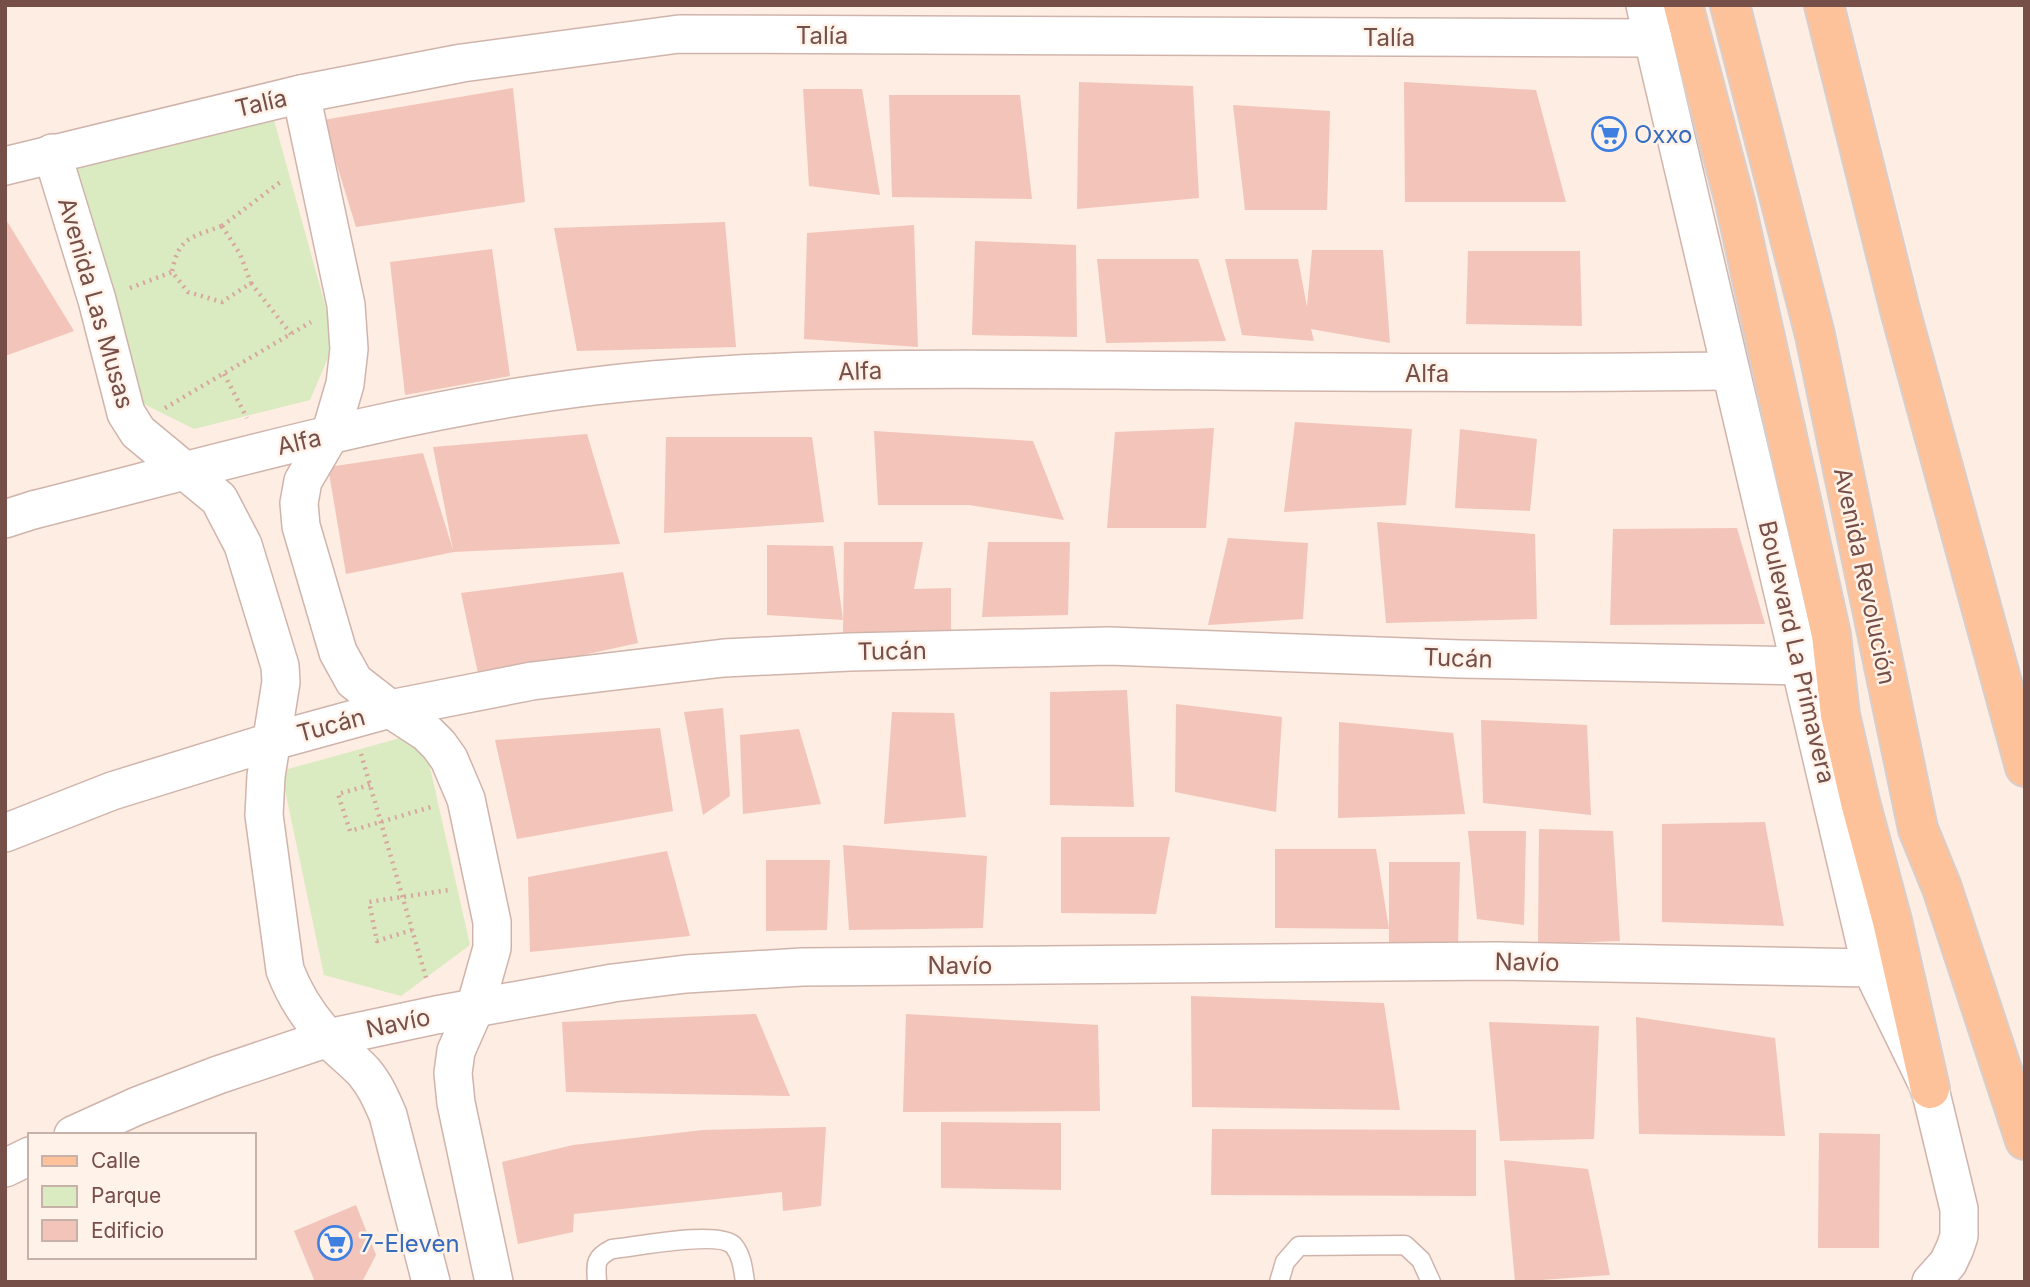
<svg xmlns="http://www.w3.org/2000/svg" width="2030" height="1287" viewBox="0 0 2030 1287" font-family="Inter,sans-serif">
	<style>
		.green { fill: #daeac1 }
		.building { fill: #f3c4b9 }
		.lines { fill: none; stroke-linecap: round; stroke-linejoin: round }
		.service-casing { stroke: #d0b4ac; stroke-width: 21 }
		.minor-casing { stroke: #d0b4ac; stroke-width: 40 }
		.primary-casing { stroke: #d8cecc; stroke-width: 42 }
		.path { stroke: #d7a79d; stroke-width: 4.5; stroke-dasharray: 2 5; stroke-linecap: butt }
		.service { stroke: #fff; stroke-width: 18 }
		.minor { stroke: #fff; stroke-width: 37 }
		.primary { stroke: #fdc299; stroke-width: 38 }
		.labels { text-anchor: middle; dominant-baseline: central; stroke-width: 5; stroke-linejoin: round; paint-order: stroke }
		.street-label { font-size: 24px; fill: #754f48; stroke: #fff2e9 }
		.shop-label { font-size: 24px; fill: #366cbe; stroke: #fff2e9; text-anchor: start }
	</style>
	<rect width="100%" height="100%" fill="#fdede2"/>
	<g class="green">
		<polygon points="274,120 335,341 310,400 194,429 140,402 74,162"/>
		<polygon points="422,732 470,945 401,996 324,975 281,771"/>
	</g>
	<g class="building">
		<polygon points="1079,82 1193,86 1199,198 1077,209"/>
		<polygon points="1404,82 1536,90 1566,202 1405,202"/>
		<polygon points="513,88 525,202 356,227 323,120"/>
		<polygon points="803,89 862,89 880,195 809,186"/>
		<polygon points="889,95 1020,95 1032,199 892,197"/>
		<polygon points="1233,105 1330,111 1327,210 1245,210"/>
		<polygon points="5,218 74,331 5,356"/>
		<polygon points="725,222 736,347 577,351 554,228"/>
		<polygon points="914,225 918,347 804,339 807,233"/>
		<polygon points="975,241 1076,245 1077,337 972,335"/>
		<polygon points="492,249 510,376 405,395 390,262"/>
		<polygon points="1312,250 1383,250 1390,343 1311,329 1314,341 1242,335 1225,259 1298,259 1307,307"/>
		<polygon points="1468,251 1580,251 1582,326 1466,324"/>
		<polygon points="1097,259 1198,259 1226,341 1106,343"/>
		<polygon points="1295,422 1412,429 1406,505 1284,512"/>
		<polygon points="1214,428 1206,528 1107,528 1115,432"/>
		<polygon points="1460,429 1537,439 1530,511 1455,508"/>
		<polygon points="874,431 1033,441 1064,520 969,505 878,505"/>
		<polygon points="587,434 620,544 454,552 346,574 328,467 423,453 453,550 433,447"/>
		<polygon points="666,437 812,437 824,522 664,533"/>
		<polygon points="1377,522 1535,534 1537,619 1386,623"/>
		<polygon points="1737,528 1765,624 1610,625 1613,529"/>
		<polygon points="1228,538 1308,543 1303,619 1208,625"/>
		<polygon points="844,542 923,542 914,589 951,588 951,636 843,636"/>
		<polygon points="988,542 1070,542 1068,615 982,617"/>
		<polygon points="767,545 833,546 843,620 767,615"/>
		<polygon points="623,572 638,643 479,678 461,593"/>
		<polygon points="1127,690 1134,807 1050,805 1050,692"/>
		<polygon points="1176,704 1282,717 1276,812 1175,792"/>
		<polygon points="723,708 730,796 703,815 684,712"/>
		<polygon points="892,712 954,713 966,817 884,824"/>
		<polygon points="1481,720 1587,725 1591,815 1483,803"/>
		<polygon points="1339,722 1453,733 1465,814 1338,818"/>
		<polygon points="660,728 673,811 517,839 495,740"/>
		<polygon points="799,729 821,804 743,814 740,735"/>
		<polygon points="1765,822 1784,926 1662,922 1662,824"/>
		<polygon points="1539,829 1613,831 1620,941 1538,944"/>
		<polygon points="1468,831 1526,831 1524,925 1477,919"/>
		<polygon points="1061,837 1170,837 1156,914 1061,913"/>
		<polygon points="843,845 987,856 983,928 849,930"/>
		<polygon points="1275,849 1376,849 1389,929 1275,928"/>
		<polygon points="667,851 690,936 530,952 528,877"/>
		<polygon points="766,860 830,860 827,930 766,931"/>
		<polygon points="1389,862 1460,862 1458,945 1389,945"/>
		<polygon points="1191,996 1384,1003 1400,1110 1192,1107"/>
		<polygon points="756,1014 790,1096 566,1092 562,1022"/>
		<polygon points="906,1014 1098,1025 1100,1111 903,1112"/>
		<polygon points="1636,1017 1775,1038 1785,1136 1639,1134"/>
		<polygon points="1489,1022 1599,1026 1594,1139 1500,1141"/>
		<polygon points="941,1122 1061,1123 1061,1190 941,1188"/>
		<polygon points="826,1127 821,1206 783,1211 782,1192 574,1214 573,1232 518,1244 502,1162 573,1145 703,1130"/>
		<polygon points="1212,1129 1476,1130 1476,1196 1211,1195"/>
		<polygon points="1819,1133 1880,1134 1879,1248 1818,1248"/>
		<polygon points="1504,1160 1588,1169 1610,1275 1515,1282"/>
		<polygon points="356,1205 376,1255 362,1282 315,1282 294,1231"/>
	</g>
	<g class="lines">
		<g class="service-casing">
			<g id="service">
				<path d="M597,1282C596,1264 594,1258 612,1249C635,1247 717,1230 733,1245C742,1255 743,1269 745,1282"/>
				<polyline points="1279,1282 1285,1262 1299,1246 1405,1245 1421,1260 1431,1282"/>
			</g>
		</g>
		<g class="minor-casing">
			<g id="minor">
				<polyline points="1645,5 1871,968 1930,1089 1959,1209 1959,1236 1955,1248 1948,1263 1931,1282"/>
				<polyline points="301,94 346,305 349,349 345,384 330,435 303,481 299,503 301,526 338,652 354,681 390,709 427,733 439,745 449,759 466,799 492,922 492,948 475,1008 456,1051 453,1073 456,1103 494,1282"/>
				<path d="M52,153L97,300L126,413L138,432L219,499L243,545L280,666L281,682L266,776L264,815L285,970C295,996 309,1018 328,1038C339,1050 353,1060 364,1072C375,1085 381,1099 388,1115L431,1282"/>
				<polyline points="5,166 301,94 462,63 679,34 1653,38"/>
				<path d="M5,519L33,510C219,463 404,409 595,386C766,366 939,369 1111,370C1317,372 1524,374 1730,371"/>
				<polyline points="5,833 112,791 270,742 390,709 532,681 724,658 850,652 1109,646 1460,659 1801,666"/>
				<polyline points="73,1135 137,1106 218,1075 328,1038 436,1015 613,983 686,974 802,967 1497,961 1871,968"/>
				<polyline points="5,1168 30,1156"/>
			</g>
		</g>
		<g class="primary-casing">
			<g id="primary">
				<polyline points="1683,5 1735,202 1831,635 1840,715 1860,802 1892,921 1930,1089"/>
				<polyline points="1730,5 1815,335 1918,829 1942,888 2025,1140"/>
				<polyline points="1824,5 1900,310 2025,767"/>
			</g>
		</g>
		<g class="path">
			<polyline points="222,226 283,180"/>
			<path d="M222,226L240,254L251,283L222,302L188,292L172,272C178,237 192,237 222,226Z"/>
			<polyline points="251,283 291,334"/>
			<polyline points="130,288 172,272"/>
			<polyline points="224,374 247,418"/>
			<polyline points="165,408 311,322"/>
			<polyline points="361,754 427,981"/>
			<polyline points="370,785 338,794 350,831 431,807"/>
			<polyline points="412,930 377,941 369,902 449,890"/>
		</g>
		<use href="#service" class="service"/>
		<use href="#minor" class="minor"/>
		<use href="#primary" class="primary"/>
	</g>
	<defs>
		<g id="supermarket-ring" transform="scale(1.75)"><circle r="9.5" fill="#fff2e9" stroke="#3f7fe0" stroke-width="1.5"/><path d="M-6-5.5h2.5l.6 2H6L4.5 2H-2.5L-4.4-4H-6ZM-1.5 3.2a1.3 1.3 0 1 0 .1 0ZM3 3.2a1.3 1.3 0 1 0 .1 0Z" fill="#3f7fe0"/></g>
	</defs>
	<g fill-rule="evenodd">
		<use href="#supermarket-ring" x="1609" y="134"/>
		<use href="#supermarket-ring" x="335" y="1243"/>
	</g>
	<g class="labels">
		<g class="street-label">
			<text x="822" y="35">Talía</text>
			<text x="1389" y="37">Talía</text>
			<text transform="translate(261 103) rotate(-13)">Talía</text>
			<text transform="translate(96 303) rotate(74)">Avenida Las Musas</text>
			<text transform="translate(860 371) rotate(-2)">Alfa</text>
			<text x="1427" y="373">Alfa</text>
			<text transform="translate(299 442) rotate(-13)">Alfa</text>
			<text transform="translate(1865 576) rotate(78)">Avenida Revolución</text>
			<text transform="translate(892 651) rotate(-1)">Tucán</text>
			<text transform="translate(1797 652) rotate(77)">Boulevard La Primavera</text>
			<text transform="translate(1458 658) rotate(2)">Tucán</text>
			<text transform="translate(331 725) rotate(-15)">Tucán</text>
			<text transform="translate(1527 962) rotate(1)">Navío</text>
			<text x="960" y="965">Navío</text>
			<text transform="translate(398 1023) rotate(-12)">Navío</text>
		</g>
		<g class="shop-label">
			<text x="1634" y="134">Oxxo</text>
			<text x="360" y="1243">7-Eleven</text>
		</g>
	</g>
	<rect width="2030" height="1287" fill="none" stroke="#754f48" stroke-width="14"/>
	<rect x="28" y="1133" width="228" height="126" fill="#fff2e9" stroke="#c8b1a9" stroke-width="2"/>
	<rect x="42" y="1156" width="35" height="10" fill="#fdc299" stroke="#c8b1a9" stroke-width="2"/>
	<text x="91" y="1168" font-size="21" fill="#754f48">Calle</text>
	<rect x="42" y="1186" width="35" height="21" fill="#daeac1" stroke="#c8b1a9" stroke-width="2"/>
	<text x="91" y="1203" font-size="21" fill="#754f48">Parque</text>
	<rect x="42" y="1220" width="35" height="21" fill="#f3c4b9" stroke="#c8b1a9" stroke-width="2"/>
	<text x="91" y="1238" font-size="21" fill="#754f48">Edificio</text>
</svg>
